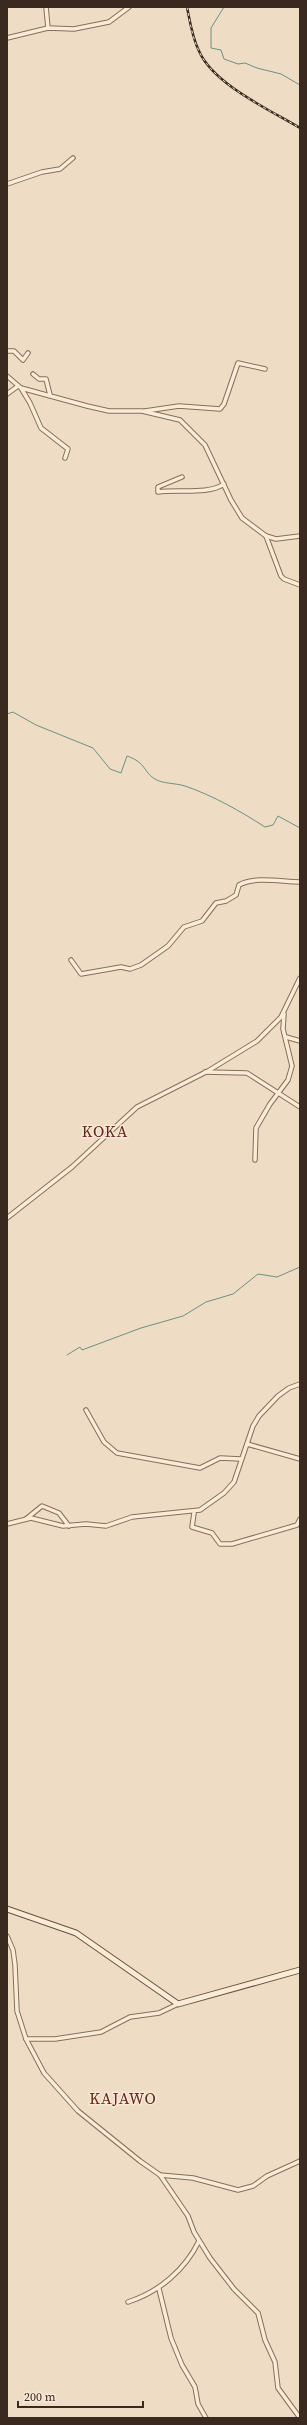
<svg xmlns="http://www.w3.org/2000/svg" width="307" height="2425" viewBox="0 0 307 2425" font-family="'Source Serif 4',serif">
	<style>
		.lines { fill: none; stroke-linecap: round; stroke-linejoin: round }
		.stream { stroke: #6c9083; stroke-width: 1 }
		.street-casing { stroke: #896e5a; stroke-width: 5.5 }
		.secondary-casing { stroke: #6b503d; stroke-width: 7 }
		.street { stroke: #f9ecd7; stroke-width: 3.5 }
		.secondary { stroke: #f9ecd7; stroke-width: 5 }
		.rail-casing { stroke: #39291e; stroke-width: 2.5 }
		.rail { stroke: #f6e8d4; stroke-width: 1; stroke-dasharray: 3; stroke-linecap: butt }
		.labels { text-anchor: middle; dominant-baseline: central; stroke-width: 3; stroke-linejoin: round; paint-order: stroke }
		.quarter-label { font-size: 16px; letter-spacing: 1px; fill: #66251d; stroke: #f6e8d4 }
	</style>
	<rect width="100%" height="100%" fill="#eeddc4"/>
	<g class="lines">
		<g class="stream">
			<polyline points="224,7 211,28 211,48 221,50 224,59 238,64 245,63 257,68 281,74 300,85"/>
			<path d="M7,714L13,712L36,725L93,748L110,769L121,773L127,756C147,763 143,772 155,779C163,784 176,783 185,786C214,796 240,811 265,827L273,825L278,816L300,828"/>
			<polyline points="67,1355 80,1347 82,1350 141,1328 183,1316 206,1302 233,1294 258,1274 277,1277 300,1267"/>
		</g>
		<g class="street-casing">
			<g id="street">
				<polyline points="46,7 48,28"/>
				<polyline points="7,38 48,28 74,29 109,22 129,7"/>
				<polyline points="7,184 42,172 60,169 73,158"/>
				<polyline points="7,351 14,351 23,360 28,353"/>
				<polyline points="33,374 39,379 46,379 50,395"/>
				<polyline points="7,376 21,388 87,406 109,411 142,411 180,420 205,445 231,500 242,518 266,536 276,539 300,536"/>
				<polyline points="21,388 30,403 41,428 68,449 65,458"/>
				<polyline points="7,394 18,386"/>
				<polyline points="145,411 179,406 220,409 224,404 238,363 265,369"/>
				<path d="M182,477L158,487V492C178,489 208,495 224,484"/>
				<polyline points="266,536 281,576 284,579 300,585"/>
				<path d="M71,960L81,974L121,967L130,969L141,965L168,946L184,927L202,921L216,903L226,901L236,895L239,885C255,876 282,882 300,882"/>
				<polyline points="286,1037 300,1041"/>
				<polyline points="205,1072 247,1073 300,1107"/>
				<polyline points="255,1160 256,1128 270,1104 288,1080 292,1066 283,1029 284,1014"/>
				<polyline points="7,1218 72,1167 137,1107 208,1071 257,1041 281,1017 300,978"/>
				<polyline points="86,1410 104,1442 117,1453 200,1468 220,1458 241,1459"/>
				<polyline points="247,1444 300,1459"/>
				<polyline points="194,1513 192,1527 212,1533 220,1544 232,1544 297,1525 300,1519"/>
				<polyline points="26,1519 42,1506 59,1513 69,1526"/>
				<polyline points="7,1524 31,1518 63,1526 86,1524 106,1526 132,1517 200,1510 224,1493 234,1482 253,1426 259,1416 278,1396 289,1388 300,1384"/>
				<polyline points="7,1936 13,1950 15,1965 17,2011 26,2039 44,2073 78,2111 140,2161 160,2175 193,2178 238,2190 253,2186 267,2176 300,2161"/>
				<polyline points="26,2039 55,2039 101,2032 130,2017 159,2013 178,2004"/>
				<polyline points="160,2175 188,2216 194,2232 210,2258 234,2289 258,2313 265,2340 275,2362 278,2388 300,2418"/>
				<polyline points="159,2289 171,2338 182,2365 195,2387 198,2404 206,2418"/>
				<path d="M128,2302C159,2292 185,2270 199,2241"/>
			</g>
		</g>
		<g class="secondary-casing">
			<polyline id="secondary" points="7,1909 76,1933 178,2004 300,1970"/>
		</g>
		<use href="#street" class="street"/>
		<use href="#secondary" class="secondary"/>
		<g class="rail-casing">
			<path id="rail" d="M187,7C190,22 192,37 199,51C213,84 270,110 300,128"/>
		</g>
		<use href="#rail" class="rail"/>
	</g>
	<g class="labels">
		<g class="quarter-label">
			<text x="105" y="1131">KOKA</text>
			<text x="123" y="2098">KAJAWO</text>
		</g>
	</g>
	<rect width="307" height="2425" fill="none" stroke="#39291e" stroke-width="16"/>
	<path d="M18 2401v6h125v-6" fill="none" stroke="#39291e" stroke-width="2"/>
	<text x="24" y="2401" font-size="12" fill="#39291e" stroke="#f6e8d4" stroke-width="3" paint-order="stroke">200 m</text>
</svg>
